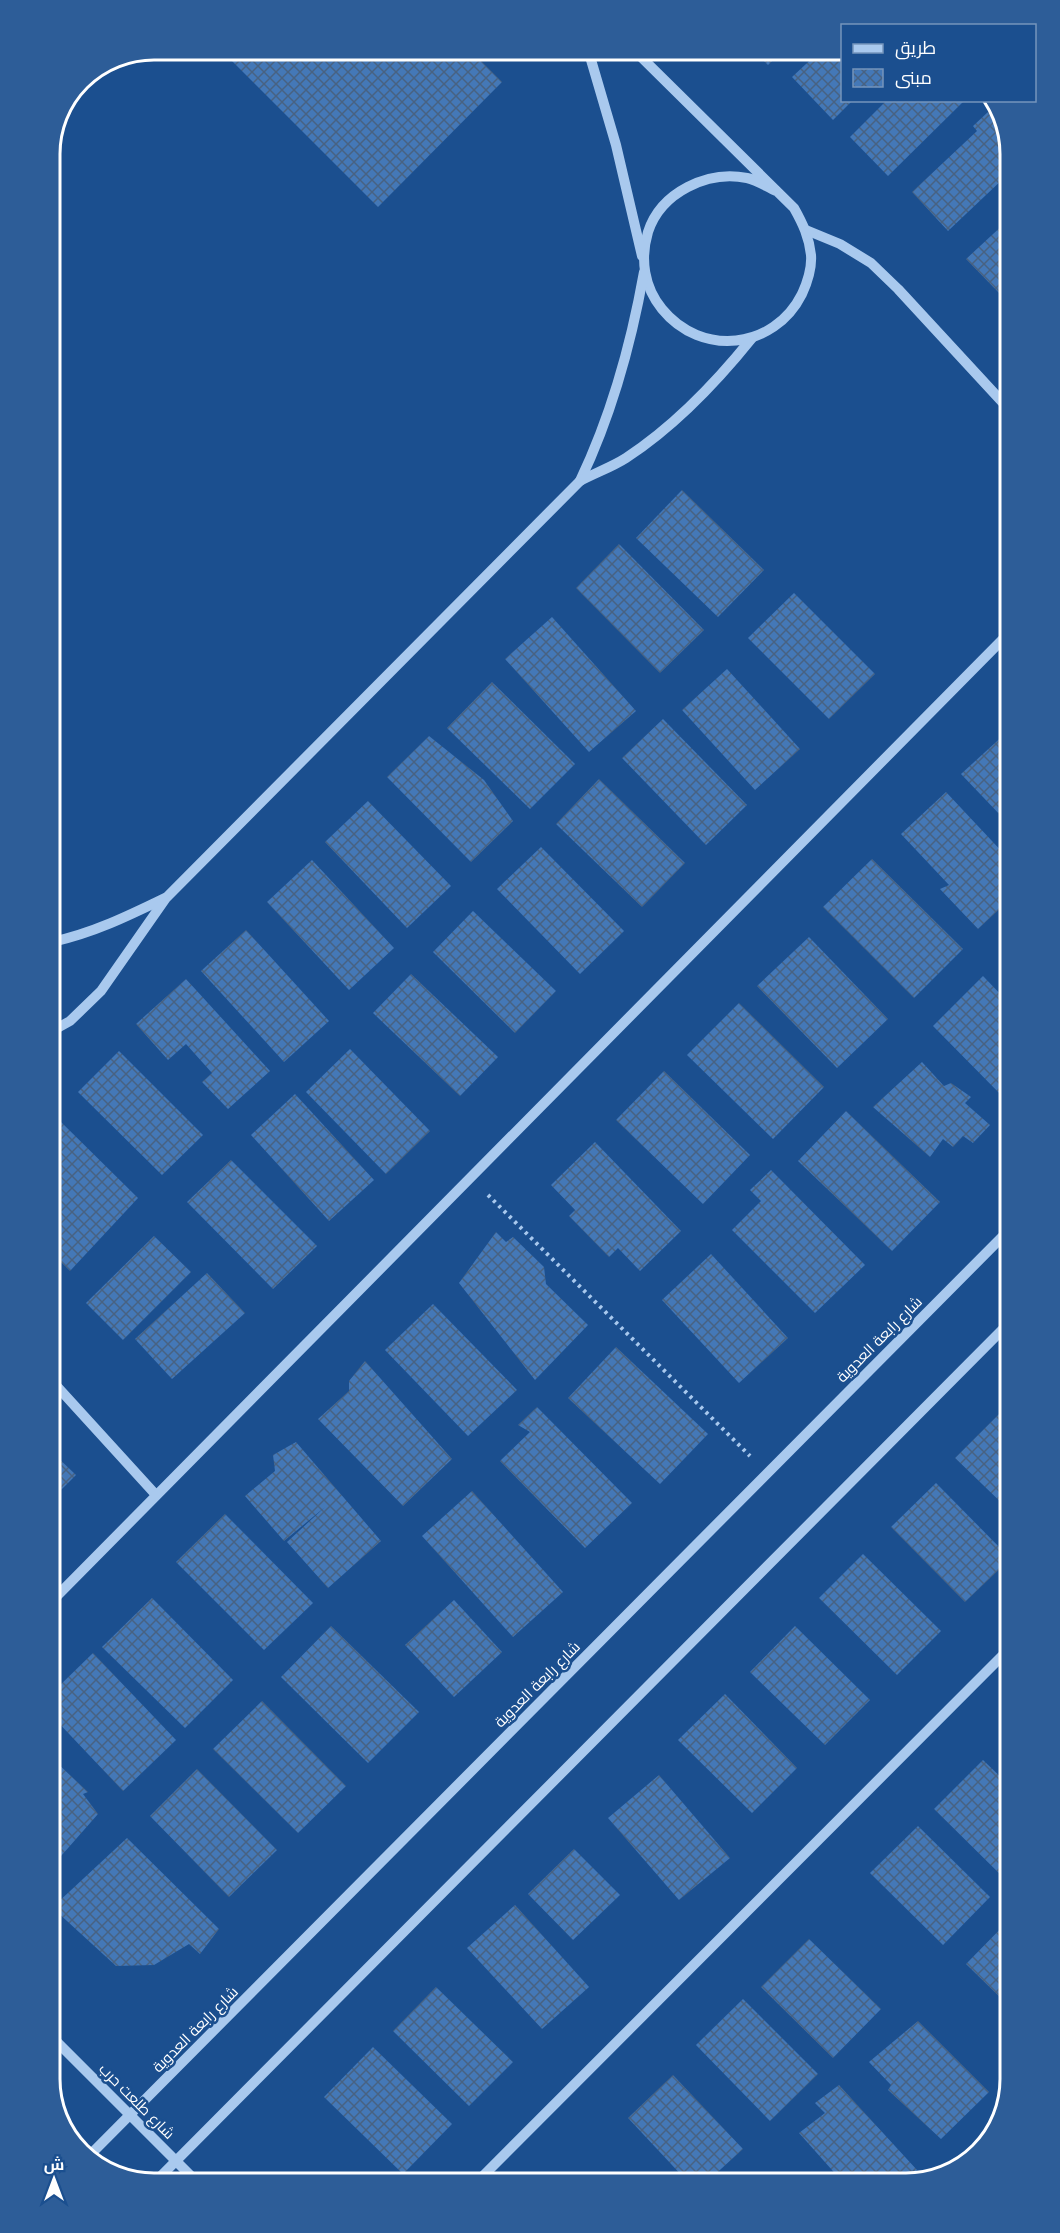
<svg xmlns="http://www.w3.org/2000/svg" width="1060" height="2233" viewBox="0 0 1060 2233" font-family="Poppins,Cairo,sans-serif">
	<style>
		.building { fill: url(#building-cross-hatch) }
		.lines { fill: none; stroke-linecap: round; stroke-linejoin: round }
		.path { stroke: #a9c9ee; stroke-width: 4; stroke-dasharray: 3 4.5; stroke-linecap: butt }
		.minor { stroke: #a9c9ee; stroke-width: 10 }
		.labels { text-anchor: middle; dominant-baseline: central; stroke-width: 5; stroke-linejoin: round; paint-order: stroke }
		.street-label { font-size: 15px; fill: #fff; stroke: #1b4f8f }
		.rim { fill: none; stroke: #fff; stroke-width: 3 }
	</style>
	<defs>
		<pattern id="building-cross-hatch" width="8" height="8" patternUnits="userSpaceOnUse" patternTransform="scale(1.5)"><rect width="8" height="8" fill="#4478b7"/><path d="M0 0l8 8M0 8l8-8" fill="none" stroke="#486282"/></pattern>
	</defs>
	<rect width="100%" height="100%" fill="#1b4f8f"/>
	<g class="building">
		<polygon points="842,50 842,100 853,100 833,120 792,77 820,51"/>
		<polygon points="754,51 782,51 768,65"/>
		<polygon points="474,54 502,82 378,207 227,56"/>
		<polygon points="887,100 965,100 888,176 850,137"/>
		<polygon points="988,112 1005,130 1005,177 948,231 912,192 977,131 973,126"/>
		<polygon points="1005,223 1005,293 1002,296 966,259"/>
		<polygon points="682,490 764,570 718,617 636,538"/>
		<polygon points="619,544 704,630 660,673 576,588"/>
		<polygon points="794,593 875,674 829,719 748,638"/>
		<polygon points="552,617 636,711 589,752 505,659"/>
		<polygon points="727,669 800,749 755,790 682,710"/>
		<polygon points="492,682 575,764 530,809 447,728"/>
		<polygon points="663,719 747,805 706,845 622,758"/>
		<polygon points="1007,732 1007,814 1003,818 961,774"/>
		<polygon points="429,736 484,780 513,821 471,862 387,777"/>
		<polygon points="599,779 685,863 642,907 556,824"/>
		<polygon points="946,792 1007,857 1007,902 978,929 940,889 949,885 901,834"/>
		<polygon points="368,801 451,886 407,928 325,842"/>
		<polygon points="541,847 624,931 580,974 497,889"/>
		<polygon points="872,859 963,949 914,998 823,907"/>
		<polygon points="312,860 394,948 349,990 267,902"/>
		<polygon points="473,911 556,991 515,1033 433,952"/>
		<polygon points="246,930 329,1021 284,1062 201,971"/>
		<polygon points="809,937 888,1019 837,1068 757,986"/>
		<polygon points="411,974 498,1057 460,1096 373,1013"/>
		<polygon points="983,976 1007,1001 1008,1102 933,1026"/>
		<polygon points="186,979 270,1071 228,1109 202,1082 212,1073 186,1044 168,1060 136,1024"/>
		<polygon points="739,1003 824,1087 773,1139 687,1055"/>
		<polygon points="350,1049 430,1131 386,1174 306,1092"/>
		<polygon points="119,1051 203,1135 162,1175 78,1092"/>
		<polygon points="922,1062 944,1086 951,1083 971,1097 965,1103 990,1125 973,1143 963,1136 953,1147 943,1139 930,1157 873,1107"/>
		<polygon points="664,1071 750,1155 703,1204 616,1120"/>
		<polygon points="295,1094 374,1180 329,1221 251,1135"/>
		<polygon points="846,1111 940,1202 892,1251 798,1161"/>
		<polygon points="60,1121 138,1198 70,1271 53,1254 52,1129"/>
		<polygon points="595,1142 681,1231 640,1271 618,1248 609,1257 569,1216 575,1210 551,1185"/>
		<polygon points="231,1160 317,1246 273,1289 187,1202"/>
		<polygon points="771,1170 865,1265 815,1313 732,1230 761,1201 750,1190"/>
		<polygon points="496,1232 506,1242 513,1237 544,1267 546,1284 588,1325 535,1380 459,1283"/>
		<polygon points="154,1236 191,1272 123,1340 86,1303"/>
		<polygon points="711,1254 788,1338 739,1383 662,1300"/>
		<polygon points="207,1273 245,1313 172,1379 135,1339"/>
		<polygon points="433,1304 517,1390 468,1436 385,1350"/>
		<polygon points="616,1347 708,1434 660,1484 568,1398"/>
		<polygon points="365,1361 452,1459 403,1506 318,1419 349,1391 349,1381"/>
		<polygon points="1009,1404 1009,1510 955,1458"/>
		<polygon points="537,1407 632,1503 585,1548 500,1461 530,1432 518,1425"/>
		<polygon points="296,1442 381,1541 328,1588 287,1542 325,1507 284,1541 245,1496 275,1471 273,1455"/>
		<polygon points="53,1453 76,1475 53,1498"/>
		<polygon points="936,1483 1009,1557 1009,1560 965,1602 891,1527"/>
		<polygon points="472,1491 563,1592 513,1637 422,1536"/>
		<polygon points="225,1514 313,1603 264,1650 176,1562"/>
		<polygon points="863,1554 941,1631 897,1675 819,1598"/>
		<polygon points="152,1598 233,1680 185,1728 102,1647"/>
		<polygon points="454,1600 502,1652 454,1697 405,1645"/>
		<polygon points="331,1626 419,1712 368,1763 281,1677"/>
		<polygon points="795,1626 870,1700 825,1745 750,1672"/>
		<polygon points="93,1653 176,1740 123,1791 54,1718 54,1691"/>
		<polygon points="725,1694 797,1768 752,1813 678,1740"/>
		<polygon points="262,1701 346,1786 298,1833 213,1749"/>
		<polygon points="54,1760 88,1792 83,1794 98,1814 54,1864"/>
		<polygon points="983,1760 1010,1786 1010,1884 934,1809"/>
		<polygon points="197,1769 277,1850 229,1897 150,1816"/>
		<polygon points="659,1775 730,1858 679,1900 608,1818"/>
		<polygon points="918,1826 990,1897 943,1945 870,1873"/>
		<polygon points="127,1838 219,1929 200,1954 189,1944 154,1965 116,1966 55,1910 55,1905"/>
		<polygon points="574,1849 620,1895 573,1940 528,1894"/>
		<polygon points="515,1905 589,1987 542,2029 467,1948"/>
		<polygon points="1010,1919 1010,2007 966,1964"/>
		<polygon points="809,1939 881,2009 833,2058 761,1987"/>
		<polygon points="436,1987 513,2062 469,2106 393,2031"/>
		<polygon points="743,1999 818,2074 770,2121 696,2045"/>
		<polygon points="918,2021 989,2092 941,2139 888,2090 891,2085 869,2062"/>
		<polygon points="373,2047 452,2124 403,2174 324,2097"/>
		<polygon points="673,2075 743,2149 710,2179 686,2180 628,2118"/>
		<polygon points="839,2085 917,2170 908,2178 840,2179 799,2133 825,2113 815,2103"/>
	</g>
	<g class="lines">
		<polyline class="path" points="488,1195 750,1456"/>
		<g class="minor">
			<path d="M636,52L794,208C803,224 809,237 811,255C812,268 807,283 802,294C774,350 701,357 662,309C644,287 640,259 648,232C661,192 708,170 747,178C757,180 767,187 776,191"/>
			<polyline points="589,53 616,145 642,256"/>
			<polyline points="806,230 840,244 871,263 898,289 1006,406"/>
			<path d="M580,481C612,414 631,345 644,272"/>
			<path d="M52,942C93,933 128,916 165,898"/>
			<path d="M52,1031L70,1021L101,991L166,898L580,481C595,473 612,467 626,458C675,426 715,384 752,338"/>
			<polyline points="53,1382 156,1495"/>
			<polyline points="54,1599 1006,636"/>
			<polyline points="55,2040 198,2183"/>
			<polyline points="87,2158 1008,1231"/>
			<polyline points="482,2177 1009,1649"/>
			<polyline points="154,2183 1008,1324"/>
		</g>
	</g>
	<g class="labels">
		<g class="street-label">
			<text transform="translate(879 1339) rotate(-45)">شارع رابعة العدوية</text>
			<text transform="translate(537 1684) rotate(-45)">شارع رابعة العدوية</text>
			<text transform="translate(195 2029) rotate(-45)">شارع رابعة العدوية</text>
			<text transform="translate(137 2101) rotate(45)">شارع طلعت حرب</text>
		</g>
	</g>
	<path d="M0 0H1060V2233H0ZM154 60H906A94 94 0 0 1 1000 154V2079A94 94 0 0 1 906 2173H154A94 94 0 0 1 60 2079V154A94 94 0 0 1 154 60Z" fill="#2d5d98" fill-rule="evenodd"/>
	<path class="rim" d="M154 60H906A94 94 0 0 1 1000 154V2079A94 94 0 0 1 906 2173H154A94 94 0 0 1 60 2079V154A94 94 0 0 1 154 60Z"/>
	<rect x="841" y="24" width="195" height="78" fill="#1b4f8f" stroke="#7695bc" stroke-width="1.5"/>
	<rect x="853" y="44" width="30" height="9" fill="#a9c9ee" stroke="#7695bc" stroke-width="1.5"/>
	<text x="895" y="54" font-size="18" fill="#ffffff">طريق</text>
	<rect x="853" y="69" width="30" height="18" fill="url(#building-cross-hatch)" stroke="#7695bc" stroke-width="1.5"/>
	<text x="895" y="84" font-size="18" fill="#ffffff">مبنى</text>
	<g transform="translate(54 2179)" stroke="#1b4f8f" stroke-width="4.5" paint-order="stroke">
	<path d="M0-4.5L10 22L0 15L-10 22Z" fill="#ffffff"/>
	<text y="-9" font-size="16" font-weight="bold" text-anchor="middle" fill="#ffffff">ش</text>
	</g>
</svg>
